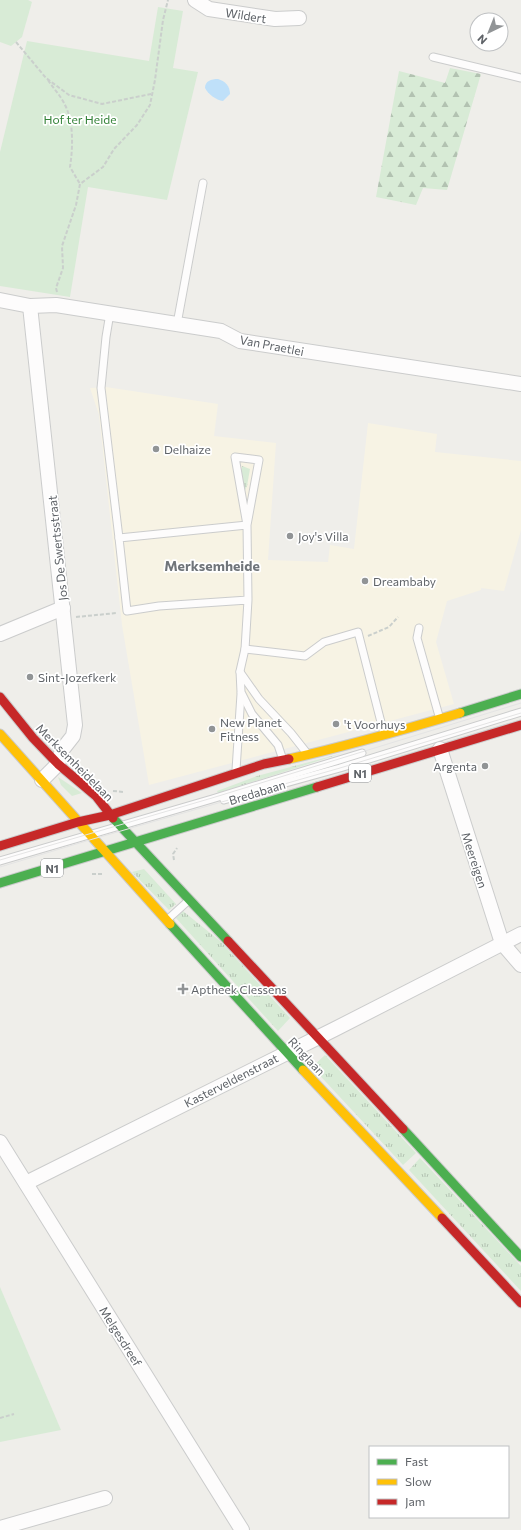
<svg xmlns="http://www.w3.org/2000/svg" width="521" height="1530" viewBox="0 0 521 1530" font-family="Commissioner,sans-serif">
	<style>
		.commercial { fill: #f7f3e4 }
		.grass { fill: url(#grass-tufts) }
		.forest { fill: url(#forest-firs) }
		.park { fill: #d8ebd6 }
		.water { fill: #bfe0f9 }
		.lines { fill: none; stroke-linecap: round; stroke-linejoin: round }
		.lane-casing { stroke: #cbcccc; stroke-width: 9 }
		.street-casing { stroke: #cbcccc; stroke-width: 16 }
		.fast-casing { stroke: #cacacb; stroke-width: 11 }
		.slow-casing { stroke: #cacacb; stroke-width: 11 }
		.jam-casing { stroke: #cacacb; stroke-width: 11 }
		.path { stroke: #cacfcc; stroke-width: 2; stroke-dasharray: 4 2; stroke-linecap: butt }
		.lane { stroke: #fdfcfc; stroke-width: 7 }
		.street { stroke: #fdfcfc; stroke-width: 14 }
		.fast { stroke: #4caf50; stroke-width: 9 }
		.slow { stroke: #ffc107; stroke-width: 9 }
		.jam { stroke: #c62828; stroke-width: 9 }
		.tram { stroke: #e4e4e4; stroke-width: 1 }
		.poi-dot { fill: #919496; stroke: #fff; stroke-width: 1.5 }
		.labels { text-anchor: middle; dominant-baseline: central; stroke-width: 3.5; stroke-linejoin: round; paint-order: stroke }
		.shield { fill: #fff; stroke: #8f9295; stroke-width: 1 }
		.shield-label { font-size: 11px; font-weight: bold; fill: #5f6368 }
		.street-label { font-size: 12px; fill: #5f6368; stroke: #fff }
		.park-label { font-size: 12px; fill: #348238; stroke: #fff }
		.poi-label { font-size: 12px; fill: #5f6368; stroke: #fff; text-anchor: start }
		.quarter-label { font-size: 14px; font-weight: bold; fill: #70757a; stroke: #fff }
	</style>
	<defs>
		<pattern id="grass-tufts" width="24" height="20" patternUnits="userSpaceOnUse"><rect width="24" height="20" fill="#d8ebd6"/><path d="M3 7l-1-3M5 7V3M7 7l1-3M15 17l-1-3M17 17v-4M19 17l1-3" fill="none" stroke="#b2c2b1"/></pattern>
		<pattern id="forest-firs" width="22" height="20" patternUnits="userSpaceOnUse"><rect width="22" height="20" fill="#d8ebd6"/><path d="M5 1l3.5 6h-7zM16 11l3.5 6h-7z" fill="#b2c2b1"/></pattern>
	</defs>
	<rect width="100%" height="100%" fill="#efeeea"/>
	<polygon class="commercial" points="106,387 218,404 214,436 276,443 268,560 328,562 330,545 354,549 368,423 437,434 435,452 521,461 521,530 504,591 481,588 481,590 447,601 436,642 454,704 149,785 122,625 99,415 90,388"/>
	<g class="grass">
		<polygon points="242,466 250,469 247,486 244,492 241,472"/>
		<polygon points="343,753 218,793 217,791 257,776"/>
		<polygon points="58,777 82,793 72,796 61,785"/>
		<polygon points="144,869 176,904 169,910 132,872"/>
		<polygon points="183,911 220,941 290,1018 278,1031 176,918"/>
		<polygon points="325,1055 416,1153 403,1165 312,1067"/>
		<polygon points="420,1158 521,1266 521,1291 409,1170"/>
	</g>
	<polygon class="forest" points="450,68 481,74 447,190 423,188 416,205 376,197 399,71 445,83"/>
	<g class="park">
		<polygon points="0,0 28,0 32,2 22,37 11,46 0,42"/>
		<polygon points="158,7 183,11 173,68 198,72 167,200 88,187 70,297 0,286 0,152 27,41 149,61"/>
		<polygon points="0,1287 61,1430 0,1442"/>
	</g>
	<path class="water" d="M218,79C225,81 230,86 230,94L223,101C216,100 208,94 205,88C205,81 211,79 218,79Z"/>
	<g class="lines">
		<g class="lane-casing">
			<g id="lane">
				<polyline points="433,57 521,78"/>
				<polyline points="110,313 106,337 101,388 119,538"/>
				<polyline points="177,324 203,183"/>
				<polyline points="248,600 159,606 127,611 119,538 247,525 235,457 259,460 247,525 248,600 245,649 240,671 241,692 252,714 278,745 282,757"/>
				<polyline points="419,628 417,638 439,716"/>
				<polyline points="245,649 305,656 324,642 358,632 384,734"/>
				<polyline points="240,672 259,699 291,733 306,752"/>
				<polyline points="236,770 241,694"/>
				<polyline points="224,800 340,768 521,712"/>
				<polyline points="0,861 212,799 362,753"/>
				<polyline points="167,920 188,901"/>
			</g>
		</g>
		<g class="street-casing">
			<g id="street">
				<polyline points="195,0 209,9 275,19 299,18"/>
				<polyline points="0,300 30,306 56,305 221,331 240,341 521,384"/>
				<polyline points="30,306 75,725 73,736 62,750 58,764 42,780"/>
				<polyline points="0,634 63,608"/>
				<polyline points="440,749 502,943 521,965"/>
				<polyline points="0,1142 242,1530"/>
				<polyline points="26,1183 335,1029 521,934"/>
				<polyline points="0,1528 105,1498"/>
			</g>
		</g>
		<g class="fast-casing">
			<g id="fast">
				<polyline points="460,713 521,694"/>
				<polyline points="113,818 228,941"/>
				<polyline points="0,883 317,787"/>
				<polyline points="170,924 303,1070"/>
				<polyline points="403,1129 521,1257"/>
			</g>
		</g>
		<g class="slow-casing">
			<g id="slow">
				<polyline points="0,734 170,924"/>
				<path d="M289,759C347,746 403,730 460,713"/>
				<polyline points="303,1070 442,1218"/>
			</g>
		</g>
		<g class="jam-casing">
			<g id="jam">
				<polyline points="0,697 33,738 58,764 96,796 113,818"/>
				<polyline points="317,787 521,725"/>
				<polyline points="0,846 78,822 110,815 264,764 289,759"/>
				<polyline points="228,941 403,1129"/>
				<polyline points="442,1218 521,1303"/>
			</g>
		</g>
		<g class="path">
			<polyline points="16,42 46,78 69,95 102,104 151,94"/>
			<path d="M48,80C53,88 60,95 64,103C74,121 73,147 70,167L80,184"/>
			<polyline points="57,292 56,288 63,268 62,246 76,205 80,184 103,167 114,149 137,125 150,105 155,80 163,20 168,0"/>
			<polyline points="76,617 117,613"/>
			<polyline points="368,636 389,627 398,617"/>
			<polyline points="113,791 124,792"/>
			<polyline points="174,860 173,854 177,848"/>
			<polyline points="92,874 103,874"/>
			<polyline points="0,1418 14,1414"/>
		</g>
		<use href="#lane" class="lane"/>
		<use href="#street" class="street"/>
		<use href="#fast" class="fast"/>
		<use href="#slow" class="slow"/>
		<use href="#jam" class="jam"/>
		<g class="tram">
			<polyline points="0,860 212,798 521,703"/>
			<polyline points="0,867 93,839 340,768 521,713"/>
		</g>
	</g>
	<g class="poi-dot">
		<circle cx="156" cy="449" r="4"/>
		<circle cx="290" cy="536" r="4"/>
		<circle cx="365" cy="581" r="4"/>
		<circle cx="30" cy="677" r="4"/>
		<circle cx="336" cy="724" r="4"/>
		<circle cx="212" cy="729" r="4"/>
		<circle cx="485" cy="766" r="4"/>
		<path d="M181 983h4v4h4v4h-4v4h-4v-4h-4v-4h4z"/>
	</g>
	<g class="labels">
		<g class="shield">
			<rect x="349" y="764" width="22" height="18" rx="3"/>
			<rect x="41" y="859" width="22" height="18" rx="3"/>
		</g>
		<g class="shield-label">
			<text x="360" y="773">N1</text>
			<text x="52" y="868">N1</text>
		</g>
		<g class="street-label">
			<text transform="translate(246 15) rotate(9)">Wildert</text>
			<text transform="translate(272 345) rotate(11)">Van Praetlei</text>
			<text transform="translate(57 548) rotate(-96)">Jos De Swertsstraat</text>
			<text transform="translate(75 762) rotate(45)">Merksemheidelaan</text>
			<text transform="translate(257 792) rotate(-17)">Bredabaan</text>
			<text transform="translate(475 860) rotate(72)">Meereigen</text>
			<text transform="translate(307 1056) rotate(47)">Ringlaan</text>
			<text transform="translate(231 1080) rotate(-27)">Kasterveldenstraat</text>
			<text transform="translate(121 1336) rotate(58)">Melgesdreef</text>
		</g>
		<g class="park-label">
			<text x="80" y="119">Hof ter Heide</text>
		</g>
		<g class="poi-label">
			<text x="164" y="449">Delhaize</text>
			<text x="298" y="536">Joy's Villa</text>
			<text x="373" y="581">Dreambaby</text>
			<text x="38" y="677">Sint-Jozefkerk</text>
			<text x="220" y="722">New Planet<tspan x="220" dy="14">Fitness</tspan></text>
			<text x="344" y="724">'t Voorhuys</text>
			<text x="477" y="766" text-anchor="end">Argenta</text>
			<text x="191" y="989">Aptheek Clessens</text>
		</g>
		<g class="quarter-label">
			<text x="212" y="565">Merksemheide</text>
		</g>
	</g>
	<rect x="369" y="1446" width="140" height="72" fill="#ffffff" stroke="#bfc1c3"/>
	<rect x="377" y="1459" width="20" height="6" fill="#4caf50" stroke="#bfc1c3"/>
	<text x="405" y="1466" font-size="12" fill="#5f6368">Fast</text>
	<rect x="377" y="1479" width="20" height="6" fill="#ffc107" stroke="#bfc1c3"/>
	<text x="405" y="1486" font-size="12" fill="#5f6368">Slow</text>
	<rect x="377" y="1499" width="20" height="6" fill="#c62828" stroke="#bfc1c3"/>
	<text x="405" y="1506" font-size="12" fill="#5f6368">Jam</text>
	<g transform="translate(489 32) rotate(223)"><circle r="19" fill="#ffffff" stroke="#bfc1c3"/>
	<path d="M0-3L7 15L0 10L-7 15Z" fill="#919496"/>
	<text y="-6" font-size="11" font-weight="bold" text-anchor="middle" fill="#5f6368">N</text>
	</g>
</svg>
